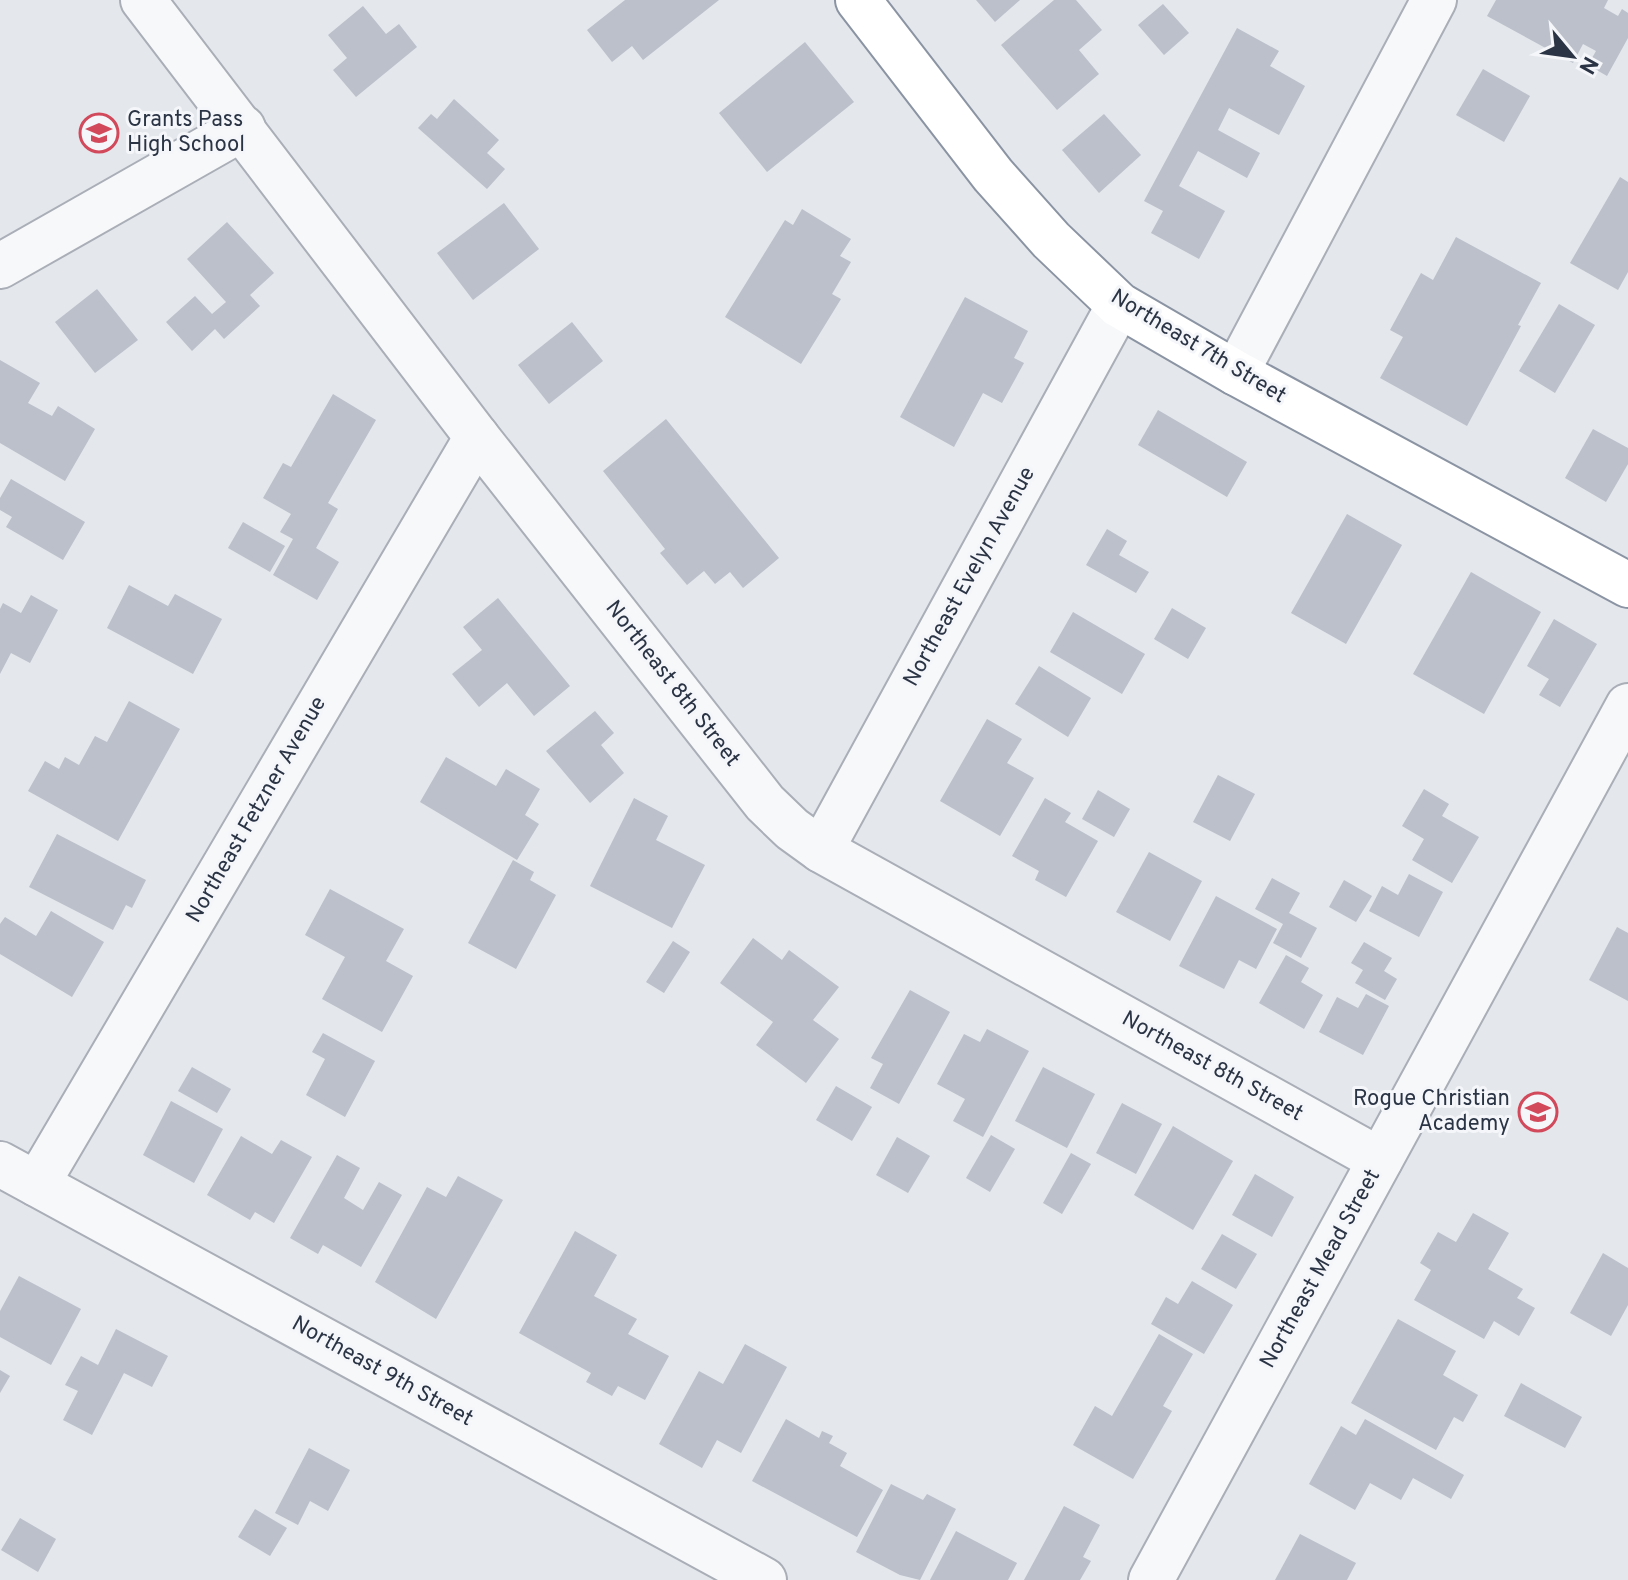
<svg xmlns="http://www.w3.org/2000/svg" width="1628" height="1580" viewBox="0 0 1628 1580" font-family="Overpass,sans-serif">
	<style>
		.building { fill: #bbc0ca }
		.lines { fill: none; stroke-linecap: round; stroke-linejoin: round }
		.minor-casing { stroke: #a9aeb7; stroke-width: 48 }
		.highway-casing { stroke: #8b94a3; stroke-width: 48 }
		.minor { stroke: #f7f8fa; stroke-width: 44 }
		.highway { stroke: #fff; stroke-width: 44 }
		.labels { text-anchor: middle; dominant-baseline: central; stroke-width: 6; stroke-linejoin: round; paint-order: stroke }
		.poi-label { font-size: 22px; fill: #2b3445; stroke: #f4f6f9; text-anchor: start }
		.street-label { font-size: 22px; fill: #2b3445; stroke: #f4f6f9 }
	</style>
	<rect width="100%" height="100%" fill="#e4e7ec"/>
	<g class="building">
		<polygon points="625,0 719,0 643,60 632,46 612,62 587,30"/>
		<polygon points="976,0 1020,0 995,22"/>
		<polygon points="1054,0 1076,0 1102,30 1079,50 1099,74 1057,110 1001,45"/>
		<polygon points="1496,0 1608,0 1604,8 1618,16 1622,9 1628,13 1628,38 1607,76 1588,65 1596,51 1583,44 1573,63 1487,16"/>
		<polygon points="1163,4 1189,33 1164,55 1138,25"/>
		<polygon points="363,6 386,34 399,24 417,47 356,97 333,70 347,58 328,35"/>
		<polygon points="1237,28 1279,51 1270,66 1305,86 1279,135 1229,108 1218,130 1260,153 1247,178 1198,151 1179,186 1225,211 1199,259 1151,233 1163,211 1144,201"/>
		<polygon points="805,42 854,102 767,172 719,113"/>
		<polygon points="1483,69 1530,96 1504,142 1456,115"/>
		<polygon points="454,99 499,140 487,153 505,169 487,189 418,128 431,114 437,119"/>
		<polygon points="1104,114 1141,155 1099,193 1062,150"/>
		<polygon points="1620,177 1628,182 1628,272 1618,290 1570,263"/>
		<polygon points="504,203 539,249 473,300 437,253"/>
		<polygon points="802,209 851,239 840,256 851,262 832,294 841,299 801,364 725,317 785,220 793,225"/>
		<polygon points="227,222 274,273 250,295 260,306 224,339 215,329 192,351 166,322 195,296 212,314 226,302 187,259"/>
		<polygon points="1456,237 1541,283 1518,325 1521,326 1467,426 1380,378 1403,337 1390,330 1421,273 1433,280"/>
		<polygon points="97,289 138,340 95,373 55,322"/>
		<polygon points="965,297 1028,331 1014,358 1024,363 1002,403 983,393 954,447 900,417"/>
		<polygon points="1559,304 1595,325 1555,393 1519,371"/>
		<polygon points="572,322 603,361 549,404 518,365"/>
		<polygon points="0,360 40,383 28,403 52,416 58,406 95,429 65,481 0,443"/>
		<polygon points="333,394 376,420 328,503 338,509 316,548 339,562 317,600 273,575 293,539 280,532 291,514 263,498 283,463 291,467"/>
		<polygon points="1158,410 1247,462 1227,497 1138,445"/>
		<polygon points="666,419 779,558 743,588 730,572 715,584 704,571 687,585 660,553 665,549 603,471"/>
		<polygon points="1593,429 1628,448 1628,464 1606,502 1565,478"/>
		<polygon points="11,479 85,522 63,560 6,527 12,517 0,510 0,498"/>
		<polygon points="1347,514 1402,545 1346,644 1291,613"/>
		<polygon points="243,522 285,546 270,572 228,548"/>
		<polygon points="1107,529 1127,541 1119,555 1149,572 1136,593 1086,565"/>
		<polygon points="1471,572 1541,612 1484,714 1413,674"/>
		<polygon points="129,585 168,606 175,594 222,619 193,674 107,628"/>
		<polygon points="31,595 58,610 30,663 11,653 0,674 0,609 3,603 21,613"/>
		<polygon points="498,598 570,686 534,716 507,683 479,707 452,674 482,650 463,627"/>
		<polygon points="1172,608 1206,628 1188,659 1154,639"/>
		<polygon points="1073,612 1145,654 1122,694 1050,652"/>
		<polygon points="1554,619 1597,644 1560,707 1539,695 1549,679 1527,666"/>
		<polygon points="1039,666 1091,698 1068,737 1015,704"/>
		<polygon points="129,701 180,729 118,841 28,791 45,761 59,769 65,757 79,765 95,736 107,742"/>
		<polygon points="595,711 614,733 601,745 624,773 590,803 546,751"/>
		<polygon points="987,719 1022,739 1007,763 1034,778 1000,836 940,801"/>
		<polygon points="446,757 496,786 506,769 540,789 525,815 539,824 517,860 420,802"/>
		<polygon points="1218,775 1255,794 1230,841 1193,822"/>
		<polygon points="1424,789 1449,804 1442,816 1479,837 1452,883 1412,860 1424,839 1402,826"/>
		<polygon points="1098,790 1130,809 1114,837 1082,819"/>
		<polygon points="634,798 668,816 656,840 705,865 672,928 590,886"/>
		<polygon points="1045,798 1071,813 1065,822 1098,841 1066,897 1035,880 1039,871 1012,856"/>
		<polygon points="57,834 146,880 132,908 126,905 113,930 29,887"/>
		<polygon points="1149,852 1202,881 1170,941 1116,912"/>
		<polygon points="513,860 534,872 530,880 556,895 516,969 468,943"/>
		<polygon points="1409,874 1443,892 1419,937 1369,911 1382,886 1398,895"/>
		<polygon points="1272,878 1300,893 1289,913 1317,928 1301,958 1273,943 1283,924 1255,909"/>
		<polygon points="1344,880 1372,896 1356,922 1329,907"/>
		<polygon points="330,889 404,929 386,961 413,976 382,1032 322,999 345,957 305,935"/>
		<polygon points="1216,896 1277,929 1256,969 1239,960 1224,989 1179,966"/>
		<polygon points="51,911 104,942 72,997 0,954 0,924 5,917 36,936"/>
		<polygon points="1617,927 1628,933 1628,1001 1589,980"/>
		<polygon points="753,938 782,960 789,950 839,987 813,1020 839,1039 806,1083 756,1045 773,1022 720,983"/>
		<polygon points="673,941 690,952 664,993 646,982"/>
		<polygon points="1364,942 1392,958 1384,971 1397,979 1385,1000 1355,983 1363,970 1351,963"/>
		<polygon points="1286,955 1309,968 1301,982 1323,995 1304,1029 1259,1003"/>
		<polygon points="910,990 950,1012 899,1104 870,1088 883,1064 871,1058"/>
		<polygon points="1366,994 1389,1006 1363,1055 1319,1032 1337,997 1358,1008"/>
		<polygon points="987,1029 1029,1051 983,1137 953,1121 965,1099 937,1084 964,1034 980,1042"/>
		<polygon points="323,1033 375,1061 345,1117 306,1095 325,1059 312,1052"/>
		<polygon points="192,1067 231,1089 217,1113 178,1091"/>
		<polygon points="1043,1067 1095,1094 1067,1148 1015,1121"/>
		<polygon points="836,1086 872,1107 852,1141 816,1120"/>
		<polygon points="171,1101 223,1129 194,1183 143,1155"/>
		<polygon points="1122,1103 1162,1124 1136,1174 1096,1153"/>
		<polygon points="1173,1126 1233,1161 1193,1230 1134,1195"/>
		<polygon points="991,1135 1015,1149 990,1192 966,1178"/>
		<polygon points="241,1136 272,1154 281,1140 312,1157 274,1223 255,1212 250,1220 207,1195"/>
		<polygon points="897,1137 930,1156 908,1193 876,1175"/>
		<polygon points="1071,1153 1091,1164 1062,1214 1043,1203"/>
		<polygon points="337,1155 360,1168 344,1198 363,1210 379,1182 402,1195 361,1267 323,1245 318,1254 290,1238"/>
		<polygon points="1255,1174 1294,1197 1272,1237 1232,1215"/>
		<polygon points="458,1176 503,1200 436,1319 375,1282 427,1187 446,1197"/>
		<polygon points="1473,1213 1509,1233 1488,1269 1523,1289 1517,1298 1535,1308 1519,1336 1494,1321 1484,1339 1414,1300 1431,1270 1420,1263 1438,1232 1456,1242"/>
		<polygon points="575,1231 617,1255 594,1296 637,1319 628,1334 669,1356 645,1400 618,1386 612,1396 586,1382 591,1373 519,1333"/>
		<polygon points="1222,1234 1257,1254 1236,1289 1201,1269"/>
		<polygon points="1603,1253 1628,1268 1628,1305 1611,1336 1570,1313"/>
		<polygon points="19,1276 81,1309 51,1365 0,1337 0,1311"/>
		<polygon points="1192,1281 1233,1305 1204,1354 1151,1324 1166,1297 1178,1304"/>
		<polygon points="1398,1319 1456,1351 1443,1375 1478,1395 1463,1422 1454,1417 1436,1450 1351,1403"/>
		<polygon points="116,1329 168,1356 152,1387 124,1373 92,1435 63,1420 78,1391 65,1385 81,1356 98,1365"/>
		<polygon points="1159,1334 1193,1354 1163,1406 1172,1411 1133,1479 1073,1445 1095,1406 1112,1416"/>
		<polygon points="745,1344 787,1367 741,1453 717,1440 702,1468 659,1444 699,1371 723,1384"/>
		<polygon points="0,1370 10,1376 0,1393"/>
		<polygon points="1521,1383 1582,1417 1565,1448 1504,1416"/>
		<polygon points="786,1419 819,1438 822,1431 833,1436 829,1443 847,1453 840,1466 883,1490 857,1537 752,1481"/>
		<polygon points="1365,1419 1464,1475 1451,1499 1413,1478 1401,1500 1370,1483 1355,1510 1309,1484 1341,1426 1356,1435"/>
		<polygon points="309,1448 350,1470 328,1511 310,1501 298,1525 275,1513"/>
		<polygon points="891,1484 923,1500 927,1494 956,1509 920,1580 900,1575 856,1552"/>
		<polygon points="1064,1506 1100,1525 1083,1557 1091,1561 1080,1580 1024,1580"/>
		<polygon points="255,1509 287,1528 270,1556 238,1537"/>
		<polygon points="20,1518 56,1539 38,1572 1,1550"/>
		<polygon points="956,1531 1017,1563 1008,1580 930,1580"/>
		<polygon points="1300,1534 1356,1563 1347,1580 1275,1580"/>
	</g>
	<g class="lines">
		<g class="minor-casing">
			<g id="minor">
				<polyline points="143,0 477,437 765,803 792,829 821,850 1380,1160"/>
				<polyline points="0,266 243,128"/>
				<polyline points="1236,373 1434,0"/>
				<polyline points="821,850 1119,305"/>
				<polyline points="0,1164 764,1580"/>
				<polyline points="37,1184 477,437"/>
				<polyline points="1151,1580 1628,706"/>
			</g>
		</g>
		<g class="highway-casing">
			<polyline id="highway" points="858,0 993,175 1051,240 1119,305 1236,373 1628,585"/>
		</g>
		<use href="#minor" class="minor"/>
		<use href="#highway" class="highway"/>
	</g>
	<defs>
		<g id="school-ring" transform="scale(2)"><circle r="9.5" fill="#f4f6f9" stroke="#d1495b" stroke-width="1.5"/><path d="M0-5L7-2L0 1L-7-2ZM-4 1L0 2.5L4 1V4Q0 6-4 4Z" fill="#d1495b"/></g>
	</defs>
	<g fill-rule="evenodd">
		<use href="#school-ring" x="99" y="133"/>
		<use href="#school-ring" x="1538" y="1112"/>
	</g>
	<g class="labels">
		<g class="poi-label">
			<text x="127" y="120">Grants Pass<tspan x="127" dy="25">High School</tspan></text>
			<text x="1510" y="1099" text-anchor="end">Rogue Christian<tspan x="1510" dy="25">Academy</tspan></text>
		</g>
		<g class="street-label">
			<text transform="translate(1198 347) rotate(31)">Northeast 7th Street</text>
			<text transform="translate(970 577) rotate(-61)">Northeast Evelyn Avenue</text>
			<text transform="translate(672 684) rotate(52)">Northeast 8th Street</text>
			<text transform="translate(257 810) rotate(-60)">Northeast Fetzner Avenue</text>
			<text transform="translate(1212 1067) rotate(29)">Northeast 8th Street</text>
			<text transform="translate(1321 1269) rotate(-61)">Northeast Mead Street</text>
			<text transform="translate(382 1372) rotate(29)">Northeast 9th Street</text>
		</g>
	</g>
	<g transform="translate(1572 56) rotate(119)" stroke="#f4f6f9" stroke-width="6" paint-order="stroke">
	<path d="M0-6L14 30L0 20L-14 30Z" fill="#2b3445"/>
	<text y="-12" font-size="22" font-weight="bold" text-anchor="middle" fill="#2b3445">N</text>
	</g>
</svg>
